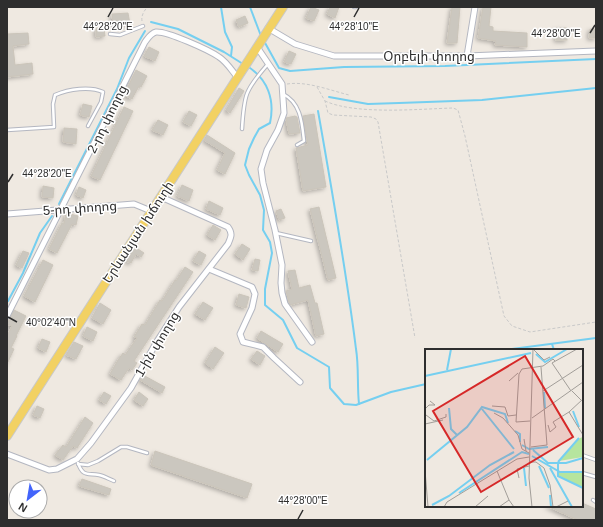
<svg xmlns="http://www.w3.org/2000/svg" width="603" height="527" viewBox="0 0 603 527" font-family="Helvetica,'Noto Sans Armenian',sans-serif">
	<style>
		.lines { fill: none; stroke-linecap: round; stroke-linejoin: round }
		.stream { stroke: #75cff0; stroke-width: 2 }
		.building { fill: #cbc7bf; stroke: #cbc5ba; filter: url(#shadow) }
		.service-casing { stroke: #b4b7c1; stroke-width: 4.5 }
		.minor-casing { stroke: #b4b7c1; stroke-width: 7 }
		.primary-casing { stroke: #c9c9c9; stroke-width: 10 }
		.path { stroke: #c9c9c9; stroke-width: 1; stroke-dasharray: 3 2; stroke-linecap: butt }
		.service { stroke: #fff; stroke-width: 2.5 }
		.minor { stroke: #fff; stroke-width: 5 }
		.primary { stroke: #f2d163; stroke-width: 8 }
		.ticks { fill: none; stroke: #2e2e2e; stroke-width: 1.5 }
		.labels { text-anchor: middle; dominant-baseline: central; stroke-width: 3; stroke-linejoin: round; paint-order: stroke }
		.street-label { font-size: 13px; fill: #2e2e2e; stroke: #fff }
		.inset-river { fill: none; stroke: #75cff0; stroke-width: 2 }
		.inset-road { fill: none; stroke: #a29e99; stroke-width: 1 }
		.view { fill: #d62828; fill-opacity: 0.15; stroke: #d62828; stroke-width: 2 }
		.inset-edge { fill: none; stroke: #2e2e2e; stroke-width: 2 }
		.ticks-label { font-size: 10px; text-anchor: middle; fill: #2e2e2e; stroke: #fff; stroke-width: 3; stroke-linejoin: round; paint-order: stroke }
	</style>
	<defs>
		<filter id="shadow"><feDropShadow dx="-2" dy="2" stdDeviation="2" flood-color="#0004"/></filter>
	</defs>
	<rect width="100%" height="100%" fill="#efe9e1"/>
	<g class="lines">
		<g class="stream">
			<polyline points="221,7 225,32 232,47 231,56"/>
			<polyline points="250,7 261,36"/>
			<polyline points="151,22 178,29 224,52 243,64"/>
			<polyline points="264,41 279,68 290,71 344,67 445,66 596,59"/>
			<path d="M247,66C268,79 275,100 270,123L259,129L254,138L249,149L245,165L249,175L260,195L264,210L263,230L270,242L272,253L265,289V305L283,320L297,348L329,367L330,388L344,404L356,405L391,392L426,384"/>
			<polyline points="329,97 368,104 399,103 482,100 596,88"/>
			<path d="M318,111C332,190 346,269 356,349C359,367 357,386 359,404"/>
			<polyline points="59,204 117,89 129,58 145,31"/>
			<polyline points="8,301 23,273 40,233 52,216"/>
			<polyline points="552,344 554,350"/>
			<polyline points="504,350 596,338"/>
		</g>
	</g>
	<g class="building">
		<polygon points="311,7 319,10 314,21 306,18"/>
		<polygon points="330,7 339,7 335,18 327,14"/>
		<polygon points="452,7 460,7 457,43 447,43"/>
		<polygon points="483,7 491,7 489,26 493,27 493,31 527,33 527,47 495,45 496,41 478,38"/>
		<polygon points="128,13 130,24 113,25 112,14"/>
		<polygon points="245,16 248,23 239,27 236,20"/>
		<polygon points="96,28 104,28 105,36 96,37"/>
		<rect x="556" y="28" width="11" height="12"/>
		<polygon points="590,29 596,29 596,38 589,38"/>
		<polygon points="28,33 29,44 13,46 15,65 32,63 33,74 7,77 7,34"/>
		<polygon points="149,47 159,52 155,61 144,56"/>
		<polygon points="289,51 296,54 291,64 284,62"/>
		<polygon points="136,70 147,76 141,87 139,86 132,99 124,95"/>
		<polygon points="239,88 244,91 230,113 226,110"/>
		<polygon points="83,104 92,106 89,117 80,115"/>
		<polygon points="124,107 133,111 100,180 91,176"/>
		<polygon points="189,111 197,115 191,126 183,122"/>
		<polygon points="314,114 326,187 303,191 296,148 308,145 303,116"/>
		<polygon points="295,116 297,117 300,133 289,134 286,118"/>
		<polygon points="158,120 168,125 163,135 152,130"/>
		<polygon points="64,128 77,129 76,144 63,142"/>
		<polygon points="207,135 235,153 225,174 217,170 225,153 204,140"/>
		<polygon points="182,185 193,190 189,201 177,196"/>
		<polygon points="43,186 54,188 53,198 42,197"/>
		<polygon points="79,187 86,190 83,198 76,195"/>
		<polygon points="209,201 223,208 220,215 206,209"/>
		<polygon points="319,207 336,278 328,280 310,209"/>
		<polygon points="281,209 285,218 279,220 276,211"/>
		<polygon points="66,213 78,216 76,225 72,224 57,253 49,249 62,223 64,224"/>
		<polygon points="213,225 221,230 215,240 207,235"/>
		<polygon points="242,244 250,249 243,260 235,254"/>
		<polygon points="135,247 144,253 141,257 136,254 131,263 126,261"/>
		<polygon points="23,251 29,253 22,268 16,265"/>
		<polygon points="199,251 206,255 201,265 193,261"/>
		<polygon points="255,259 260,260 258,271 252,270"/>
		<polygon points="43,260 53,265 35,302 24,296"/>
		<polygon points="185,267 193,272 134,361 137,363 132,370 129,368 121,380 110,374 118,360 123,353 125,355 137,338 134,337 142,324 145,325 160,300 162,301 175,280 176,281"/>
		<polygon points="295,270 299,288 310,285 315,303 317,303 324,334 316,336 308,300 290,305 289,302 286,291 292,289 288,271"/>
		<polygon points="239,294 249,297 246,308 236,305"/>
		<polygon points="203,302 213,308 205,320 195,314"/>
		<polygon points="100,303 111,310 103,324 92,318"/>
		<polygon points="14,310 26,316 16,336 17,336 11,348 14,349 7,364 7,336 12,326 7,324"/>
		<polygon points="87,327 97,332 93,341 83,336"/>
		<polygon points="261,331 283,344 278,352 257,338"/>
		<polygon points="42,339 50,342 46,352 38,348"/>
		<polygon points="74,342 83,346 76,359 66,355"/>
		<polygon points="215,347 224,353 213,369 205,363"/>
		<polygon points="257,351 265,356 260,365 251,359"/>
		<polygon points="143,375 165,387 162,393 140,380"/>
		<polygon points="104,392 111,396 106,404 99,400"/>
		<polygon points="139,392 148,399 143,406 134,400"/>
		<polygon points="37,406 44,409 40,418 33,415"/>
		<polygon points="85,417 93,423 77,448 73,446 63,460 55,455 63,445 66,447"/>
		<polygon points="155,451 252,484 247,498 151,465"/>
		<polygon points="82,479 111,489 109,495 79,486"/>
		<polygon points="582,503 596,509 596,520 578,520 547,506 582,506"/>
	</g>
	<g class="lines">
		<g class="service-casing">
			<g id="service">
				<polyline points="354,7 356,7"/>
				<polyline points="110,34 120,35 143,26"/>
				<path d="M283,94C301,103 302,123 304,141L297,145"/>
				<path d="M242,129C244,95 245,90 268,64"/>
				<path d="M7,130L54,127L53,104L55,95C69,89 90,86 103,92L101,102L88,126"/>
				<polyline points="276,233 311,241"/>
				<polyline points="582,455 596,460"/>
				<path d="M78,463C83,477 87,473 99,475C104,476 109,479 114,481"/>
				<polyline points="78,464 88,465 98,461 121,447 127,447 147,453"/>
				<polyline points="582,473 596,477"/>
				<polyline points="593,500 596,502"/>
			</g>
		</g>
		<g class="minor-casing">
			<g id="minor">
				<polyline points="268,28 295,44 334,56 467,56 596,51"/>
				<polyline points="257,47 282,84 284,113 278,130 267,150 261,169 263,183 275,230 282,265 281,283 282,293 285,304 312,342"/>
				<polyline points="467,56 475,7"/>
				<polyline points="7,214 134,204 151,211"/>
				<polyline points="209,269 252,287 255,294 252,308 240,334 243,342 263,347 274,358 300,382"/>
				<path d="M7,316L145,42C148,38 151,33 156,32C167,31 209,50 219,57C227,62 232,71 238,78"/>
				<path d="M7,454L49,470L57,469L77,459L91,443L131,388L156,343L179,307L228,244C231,237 233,234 228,227L161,197"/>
			</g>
		</g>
		<g class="primary-casing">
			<polyline id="primary" points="7,436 283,7"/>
		</g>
		<g class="path">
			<path d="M142,21C141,16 144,10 148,7"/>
			<path d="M287,84C307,81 329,90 349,95"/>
			<polyline points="317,87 325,101 328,113 333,115 371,117 376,119 378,122 415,338"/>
			<path d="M325,101C356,115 418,109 453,108L458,110L465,136L504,316L512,326L530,332L596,322"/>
		</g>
		<use href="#service" class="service"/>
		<use href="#minor" class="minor"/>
		<use href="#primary" class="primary"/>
	</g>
	<path class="ticks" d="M108,17L113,8M354,17L359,8M590,33L595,25M8,182L13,174M8,317L17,322M298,519L303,510"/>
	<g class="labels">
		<g class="street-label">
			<text x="429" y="56">Օրբելի փողոց</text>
			<text transform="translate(107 119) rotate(-64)">2-րդ փողոց</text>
			<text transform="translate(80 208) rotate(-4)">5-րդ փողոց</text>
			<text transform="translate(138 232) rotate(-57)">Երևանյան խճուղի</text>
			<text transform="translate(157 344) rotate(-59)">1-ին փողոց</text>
		</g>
	</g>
	<g transform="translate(425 349)">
		<rect width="158" height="158" fill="#efe9e1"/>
		<path d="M158,88V108L134,112L155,89ZM133,122L158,124V139L133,126Z" fill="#b6e59e"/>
		<path class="inset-river" d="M111,5L120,13L142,0M22,21L26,0M0,27L106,4M119,43L120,59M24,59L26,80L32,86M57,60L89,100M148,62L154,78M90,82L95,85V93M97,96L104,100L123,98M108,101L123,114H141L158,109M107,107L135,123H158M2,111L42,78L57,58L80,65L83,74M133,113L154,89M133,114V127L158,139M114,117L124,139M99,119L101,137M125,119L147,158M34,144L97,103L104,105M125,146L126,158M7,156L24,147L65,116L89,103"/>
		<path class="inset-road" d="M109,1L119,11L125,8M84,32L93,24M118,42L158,16M146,42L127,14L152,0M147,42L156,51M158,50L144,63L158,86M67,57L80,58L83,67L91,66M0,60L4,56H10L5,52M69,64L78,69L93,86L97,100L104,104M1,66L9,72L21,68V65M107,69L158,33M105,72L91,73L94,25L97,20L118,17L128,10L130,12M0,75L18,71M123,76L125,83L131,78L128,73L144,63M99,90L101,102M106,98L122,96L116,18M105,113H111L119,119L125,136L128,158M0,121L3,158M72,122L84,151L89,158M94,129L92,120L104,117M19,158L22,153L92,110L104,108M50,158L63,147M74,158L84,151M107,158L104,129L108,0M131,158L143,152"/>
		<path class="view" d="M100,7L148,88L56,143L8,62Z"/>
		<rect width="158" height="158" class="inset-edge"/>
	</g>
	<g class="ticks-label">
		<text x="108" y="30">44°28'20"E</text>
		<text x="354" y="30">44°28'10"E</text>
		<text x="556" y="37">44°28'00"E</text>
		<text x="47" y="177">44°28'20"E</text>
		<text x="51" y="326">40°02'40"N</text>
		<text x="303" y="504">44°28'00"E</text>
	</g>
	<rect width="603" height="527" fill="none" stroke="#2e2e2e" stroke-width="16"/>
	<g transform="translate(28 499) rotate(211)"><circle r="19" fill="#ffffff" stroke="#ababab"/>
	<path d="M0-3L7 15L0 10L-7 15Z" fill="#4264fb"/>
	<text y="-6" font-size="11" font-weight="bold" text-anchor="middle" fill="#2e2e2e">N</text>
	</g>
</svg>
